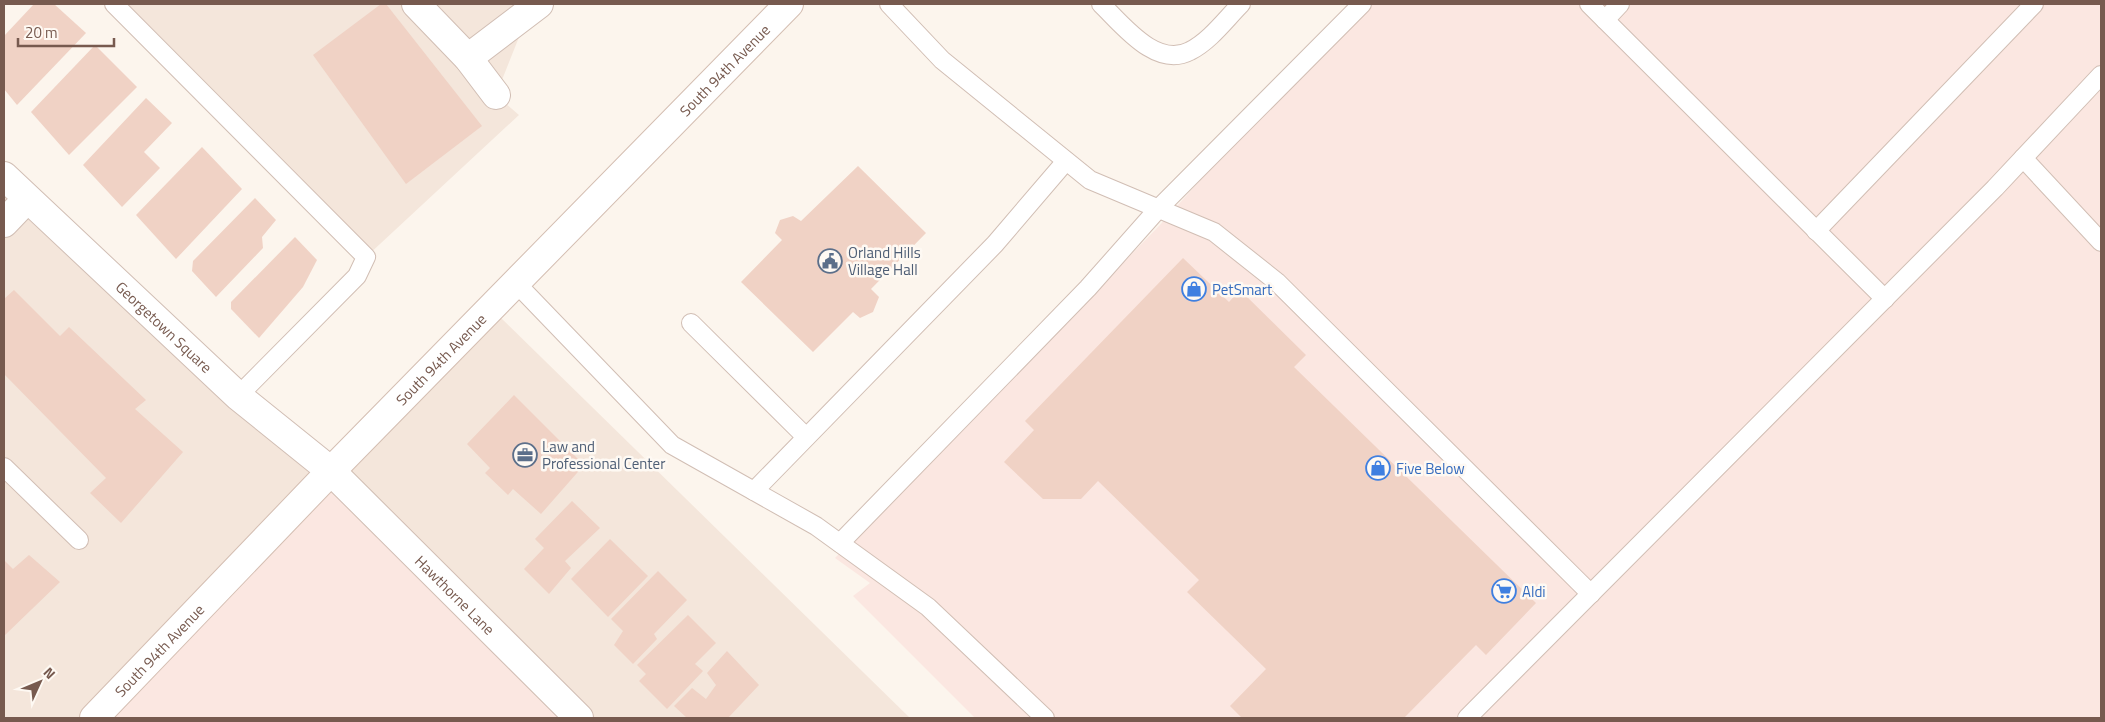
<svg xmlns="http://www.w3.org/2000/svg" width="2105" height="722" viewBox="0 0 2105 722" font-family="'Titillium Web',sans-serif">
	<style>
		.residential { fill: #f4e6db }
		.commercial { fill: #fbe7e1 }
		.building { fill: #f0d2c5 }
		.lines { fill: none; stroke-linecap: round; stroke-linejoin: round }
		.lane-casing { stroke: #d1beb4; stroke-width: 20 }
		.street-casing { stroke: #d1beb4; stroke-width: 30 }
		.secondary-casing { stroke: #d4beb2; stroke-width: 30 }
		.lane { stroke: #fff; stroke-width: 18 }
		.street { stroke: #fff; stroke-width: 28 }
		.secondary { stroke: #fff; stroke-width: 28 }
		.labels { text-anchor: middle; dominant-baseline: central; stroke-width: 5; stroke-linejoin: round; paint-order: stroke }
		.street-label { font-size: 15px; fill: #775a4f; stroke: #fef9f3 }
		.service-label { font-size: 15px; fill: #4e5e75; stroke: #fef9f3; text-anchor: start }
		.shop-label { font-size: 15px; fill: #366cbe; stroke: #fef9f3; text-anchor: start }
	</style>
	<rect width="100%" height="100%" fill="#fcf5ed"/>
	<g class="residential">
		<polygon points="114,4 539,4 529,12 496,95 519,115 366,257"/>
		<polygon points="4,179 331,471 90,718 4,718"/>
		<polygon points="499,316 910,718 567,718 336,479"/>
	</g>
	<g class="commercial">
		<polygon points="1359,4 2101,4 2101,718 975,718 853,596 870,583 835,558 1159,226"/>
		<polygon points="336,479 567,718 108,718"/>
	</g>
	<g class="building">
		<polygon points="34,4 54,4 86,33 17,105 4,89 4,36"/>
		<polygon points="381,4 386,4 482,126 406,184 313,55"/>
		<polygon points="95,45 137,87 69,155 31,112"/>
		<polygon points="146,98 172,123 144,152 160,168 122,207 83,165"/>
		<polygon points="202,147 242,189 176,259 136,215"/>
		<polygon points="858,166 926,233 871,289 879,297 873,312 860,318 853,312 813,352 741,282 782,240 775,233 780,220 793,216 801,221"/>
		<polygon points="255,198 276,220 262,237 263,248 216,297 192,271 193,261"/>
		<polygon points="295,237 317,260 303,287 259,338 231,309 231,302"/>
		<polygon points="1183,258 1229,302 1240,290 1306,355 1294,367 1536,603 1486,655 1476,645 1404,718 1242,718 1230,706 1266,669 1187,592 1199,580 1098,481 1081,499 1043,499 1004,462 1034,430 1025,421"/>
		<polygon points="14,290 60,336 69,327 146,400 135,409 183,452 121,523 90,493 106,478 4,374 4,299"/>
		<polygon points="514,395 584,465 541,514 513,489 508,495 485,473 490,468 467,444"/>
		<polygon points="572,501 600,528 565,561 571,568 549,594 524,569 544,548 535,539"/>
		<polygon points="610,539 648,576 608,617 571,579"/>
		<polygon points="29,555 60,582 4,636 4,560 13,569"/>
		<polygon points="658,571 687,600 654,634 657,639 633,664 614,645 623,631 611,619"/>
		<polygon points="688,615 716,643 695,664 703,671 667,709 639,681 646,674 637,665"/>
		<polygon points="727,651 759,685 728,718 687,718 674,706 692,688 706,699 716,685 707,673"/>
	</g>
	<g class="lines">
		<g class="lane-casing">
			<g id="lane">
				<polyline points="114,4 366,257 357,276 238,396"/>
				<polyline points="889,4 942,60 1090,180 1214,232 1277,282 1591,594"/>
				<path d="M1101,4C1122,24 1156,69 1190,51C1210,41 1226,19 1241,4"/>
				<polyline points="1589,4 1885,299"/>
				<polyline points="1605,20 1620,4"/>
				<polyline points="2023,158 2101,242"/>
				<polyline points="1816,231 2034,4"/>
				<polyline points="516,283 672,445 816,526 928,607 1045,718"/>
				<polyline points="691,323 806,437"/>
				<polyline points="4,467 79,540"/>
				<polyline points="754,491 995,244 1066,161"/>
				<polyline points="840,543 1088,288 1158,209 1362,4"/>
				<polyline points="1467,718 1995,188 2101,75"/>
			</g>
		</g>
		<g class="street-casing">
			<g id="street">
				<polyline points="416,4 468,58 496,95"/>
				<polyline points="468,58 539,4"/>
				<path id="s1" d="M4,176L238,396L331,471L579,718"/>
				<polyline points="4,223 27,199"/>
			</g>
		</g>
		<g class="secondary-casing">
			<g id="secondary">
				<path id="s2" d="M94,718L331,471L789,4"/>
			</g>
		</g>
		<use href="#lane" class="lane"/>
		<use href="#street" class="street"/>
		<use href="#secondary" class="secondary"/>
	</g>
	<defs>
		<g id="civic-ring" transform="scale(1.25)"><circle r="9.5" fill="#fef9f3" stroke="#5c6f8a" stroke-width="1.5"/><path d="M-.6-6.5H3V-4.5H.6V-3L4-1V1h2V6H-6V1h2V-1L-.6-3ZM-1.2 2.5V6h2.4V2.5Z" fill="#5c6f8a"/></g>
		<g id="shop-ring" transform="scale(1.25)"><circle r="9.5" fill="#fef9f3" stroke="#3f7fe0" stroke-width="1.5"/><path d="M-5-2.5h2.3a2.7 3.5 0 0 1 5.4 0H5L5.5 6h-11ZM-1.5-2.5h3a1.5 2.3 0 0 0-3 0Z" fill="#3f7fe0"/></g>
		<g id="office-ring" transform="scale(1.25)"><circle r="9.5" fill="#fef9f3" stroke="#5c6f8a" stroke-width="1.5"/><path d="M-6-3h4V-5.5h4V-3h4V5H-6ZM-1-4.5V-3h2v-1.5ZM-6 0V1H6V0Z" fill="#5c6f8a"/></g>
		<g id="supermarket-ring" transform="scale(1.25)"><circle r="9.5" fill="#fef9f3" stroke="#3f7fe0" stroke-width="1.5"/><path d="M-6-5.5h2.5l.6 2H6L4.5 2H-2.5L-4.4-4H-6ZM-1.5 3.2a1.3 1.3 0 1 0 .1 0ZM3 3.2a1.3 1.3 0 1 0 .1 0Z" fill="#3f7fe0"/></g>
	</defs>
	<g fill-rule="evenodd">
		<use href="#civic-ring" x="830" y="261"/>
		<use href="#shop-ring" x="1194" y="289"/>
		<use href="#office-ring" x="525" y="455"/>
		<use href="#shop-ring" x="1378" y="468"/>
		<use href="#supermarket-ring" x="1504" y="591"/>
	</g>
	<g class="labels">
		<g class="street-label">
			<text stroke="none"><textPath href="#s2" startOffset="904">South 94th Avenue</textPath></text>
			<text stroke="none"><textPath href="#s1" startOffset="220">Georgetown Square</textPath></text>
			<text stroke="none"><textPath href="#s2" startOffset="499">South 94th Avenue</textPath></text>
			<text stroke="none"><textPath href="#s1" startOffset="616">Hawthorne Lane</textPath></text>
			<text stroke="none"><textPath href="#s2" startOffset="94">South 94th Avenue</textPath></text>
		</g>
		<g class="service-label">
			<text x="848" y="252">Orland Hills<tspan x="848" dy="17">Village Hall</tspan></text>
			<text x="542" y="446">Law and<tspan x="542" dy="17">Professional Center</tspan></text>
		</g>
		<g class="shop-label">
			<text x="1212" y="289">PetSmart</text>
			<text x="1396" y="468">Five Below</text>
			<text x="1522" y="591">Aldi</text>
		</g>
	</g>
	<rect width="2105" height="722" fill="none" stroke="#775a4f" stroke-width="10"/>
	<g transform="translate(40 682) rotate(46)" stroke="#fef9f3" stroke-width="4" paint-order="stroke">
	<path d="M0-4L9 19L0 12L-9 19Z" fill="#775a4f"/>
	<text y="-8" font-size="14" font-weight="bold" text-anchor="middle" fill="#775a4f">N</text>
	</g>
	<path d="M18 38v8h96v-8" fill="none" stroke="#775a4f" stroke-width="2.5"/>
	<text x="25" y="38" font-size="15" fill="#775a4f" stroke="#fef9f3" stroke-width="4" paint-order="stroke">20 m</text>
</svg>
